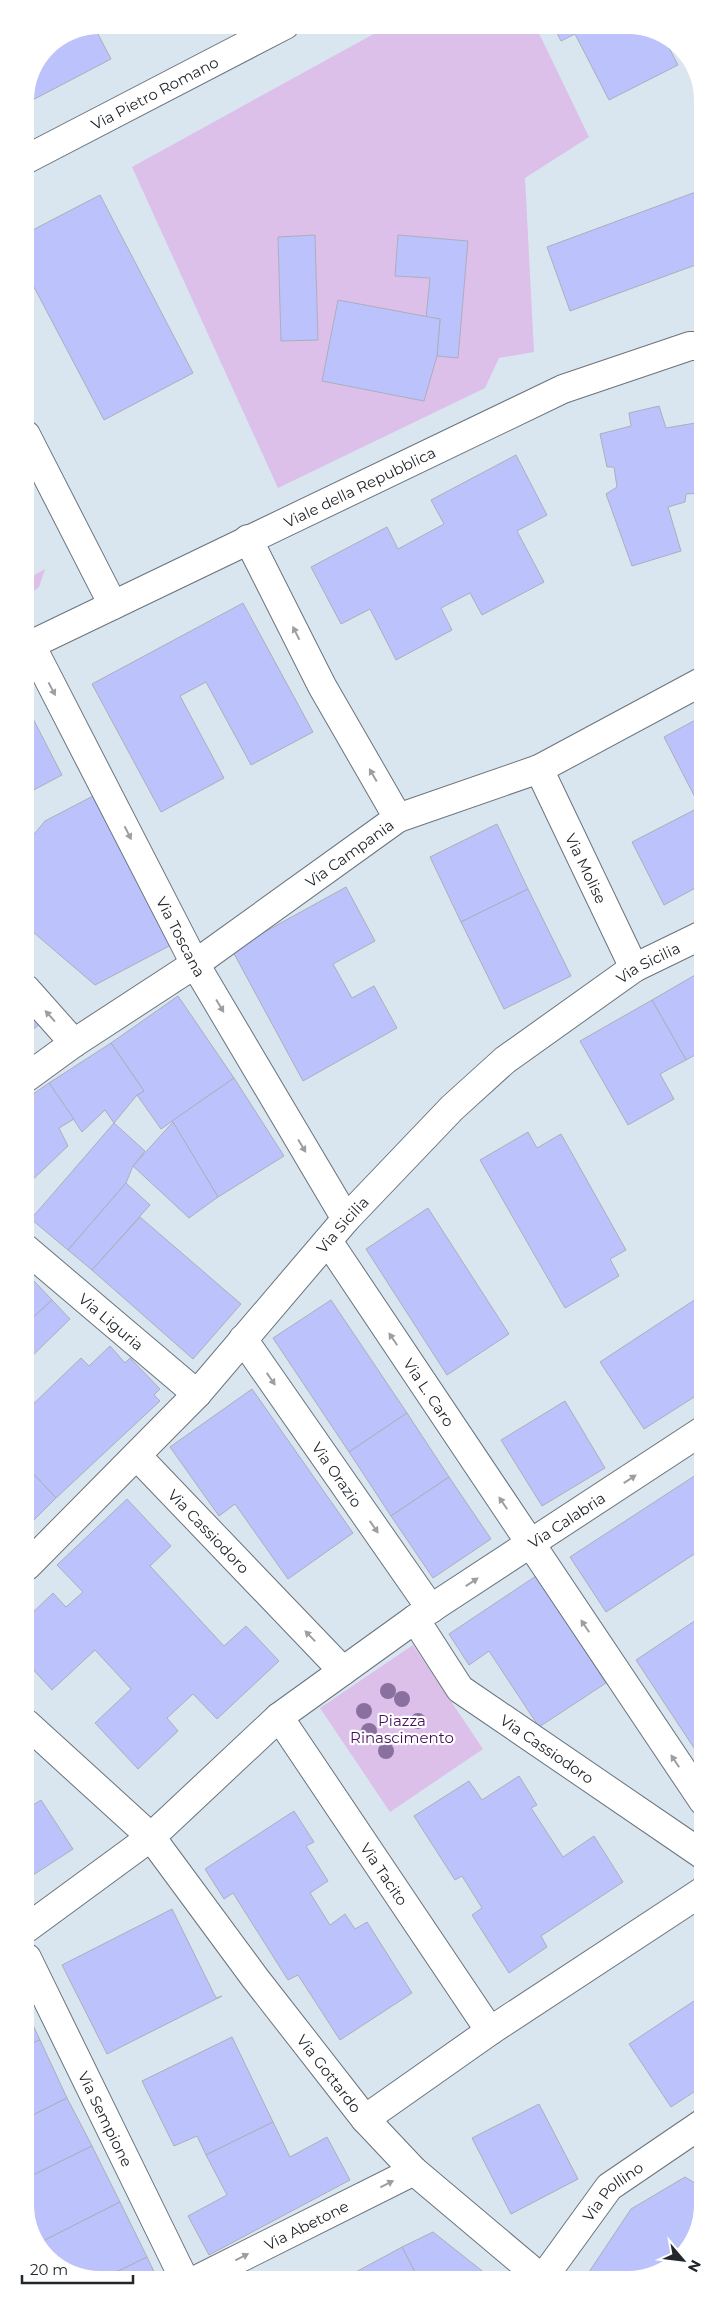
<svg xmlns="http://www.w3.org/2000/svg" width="728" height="2305" viewBox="0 0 728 2305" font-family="Montserrat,sans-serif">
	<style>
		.green { fill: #dcc0ea }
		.building { fill: #bcc2fc; stroke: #adaebc }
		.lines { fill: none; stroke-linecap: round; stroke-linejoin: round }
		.minor-casing { stroke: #6a747d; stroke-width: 30 }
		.secondary-casing { stroke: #6a747d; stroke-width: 30 }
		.minor { stroke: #fff; stroke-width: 28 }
		.secondary { stroke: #fff; stroke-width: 28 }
		.tree { fill: #89709f }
		.oneway { fill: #9c9ea0 }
		.labels { text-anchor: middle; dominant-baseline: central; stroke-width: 4.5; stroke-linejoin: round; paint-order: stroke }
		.street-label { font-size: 15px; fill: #23272b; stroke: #fff }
		.park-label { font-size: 15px; fill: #48105d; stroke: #fff }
	</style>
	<rect width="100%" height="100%" fill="#d9e5ef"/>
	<g class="green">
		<polygon points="390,25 535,25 589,137 525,178 534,352 499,358 485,388 278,488 132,167"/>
		<polygon points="45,569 39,587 26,597 26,580"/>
		<polygon points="413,1645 483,1749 390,1812 320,1708"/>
	</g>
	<g class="building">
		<polygon points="100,25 115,25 98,34 111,59 25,104 25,95 47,47"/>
		<polygon points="553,25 633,25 664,38 678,65 609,100 575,34 561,41"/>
		<polygon points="701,190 701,263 570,311 547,247"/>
		<polygon points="100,195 193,373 104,420 25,270 25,234"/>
		<polygon points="315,235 318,340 281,341 278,237"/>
		<polygon points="398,235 468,241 458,358 437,356 440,319 426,318 430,278 395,276"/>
		<polygon points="338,300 440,319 437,356 424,401 322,381"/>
		<polygon points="659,406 666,428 701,422 701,493 686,494 685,502 668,507 681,551 632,566 606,494 617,487 614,467 607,467 600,434 631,426 629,413"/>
		<polygon points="516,455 547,515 517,531 544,582 482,615 470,593 441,608 452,630 396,660 370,609 341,624 311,567 387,527 398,549 444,524 431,500"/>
		<polygon points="243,603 313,732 251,765 206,682 180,696 224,778 161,812 92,684"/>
		<polygon points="26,705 62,775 26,794"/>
		<polygon points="701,717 701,885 664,905 632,842 700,807 664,737"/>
		<polygon points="93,796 171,945 95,985 26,926 26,844 45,821"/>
		<polygon points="497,824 528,889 461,922 430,857"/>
		<polygon points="346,887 375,941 333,964 352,998 374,986 397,1028 303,1081 232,950"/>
		<polygon points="528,889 571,976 504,1009 461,922"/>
		<polygon points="702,971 702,1051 686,1060 652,1000"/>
		<polygon points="178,996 234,1078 161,1129 137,1095 144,1091 111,1043"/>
		<polygon points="652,1000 686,1060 660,1074 674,1099 628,1125 580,1041"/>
		<polygon points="26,1007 40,1024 26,1035"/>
		<polygon points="111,1043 144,1091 137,1095 114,1123 105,1110 82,1132 49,1083"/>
		<polygon points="234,1078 284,1156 218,1197 172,1121"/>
		<polygon points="49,1083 74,1119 59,1128 68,1146 26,1186 26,1099"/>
		<polygon points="173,1122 218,1197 189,1218 133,1166"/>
		<polygon points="114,1123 145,1151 133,1166 126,1183 68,1250 31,1219"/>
		<polygon points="528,1132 537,1148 561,1134 626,1250 610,1259 619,1276 565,1308 480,1160"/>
		<polygon points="126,1183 150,1205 92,1270 68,1250"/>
		<polygon points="428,1208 509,1334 447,1375 366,1249"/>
		<polygon points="140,1217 241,1304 193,1359 92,1270"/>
		<polygon points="34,1281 52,1300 26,1324 26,1286 28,1287"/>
		<polygon points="702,1295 702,1392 644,1429 600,1362"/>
		<polygon points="52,1300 70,1319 27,1361 26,1324"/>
		<polygon points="331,1300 407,1413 349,1452 273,1338"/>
		<polygon points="110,1346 125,1363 130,1358 160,1389 154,1395 160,1401 56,1498 27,1467 27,1410 81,1358 89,1366"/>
		<polygon points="252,1389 353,1533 288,1579 235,1504 219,1516 170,1447"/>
		<polygon points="565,1401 605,1468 542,1506 501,1440"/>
		<polygon points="407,1413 449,1477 391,1516 349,1452"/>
		<polygon points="27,1467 56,1498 27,1527"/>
		<polygon points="702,1471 702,1549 606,1612 570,1557"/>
		<polygon points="449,1477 491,1539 433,1578 391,1516"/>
		<polygon points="127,1499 171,1546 150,1566 224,1646 246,1626 279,1661 217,1719 193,1694 167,1718 178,1731 138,1769 95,1723 131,1689 95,1650 52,1690 27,1663 27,1618 53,1593 66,1607 83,1592 57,1565"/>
		<polygon points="536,1576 606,1683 539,1727 489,1651 469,1665 449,1634"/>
		<polygon points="702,1616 702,1760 636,1660"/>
		<polygon points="519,1776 537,1805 531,1808 563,1857 594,1836 623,1882 541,1936 547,1947 509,1973 472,1915 482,1908 462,1876 455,1880 414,1816 469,1781 482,1800"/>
		<polygon points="41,1800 73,1849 27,1879 27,1809"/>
		<polygon points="294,1811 314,1842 306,1846 328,1881 310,1893 330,1925 345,1914 355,1929 367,1922 412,1993 340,2040 298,1975 288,1980 233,1893 224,1899 205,1869"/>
		<polygon points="172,1909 216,1998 222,1996 107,2054 62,1965"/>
		<polygon points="703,1995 703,2086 671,2107 629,2044"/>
		<polygon points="27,2012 40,2040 27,2045"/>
		<polygon points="232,2037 273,2122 206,2155 197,2136 174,2146 142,2081"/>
		<polygon points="40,2040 67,2098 27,2118 27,2045"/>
		<polygon points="67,2098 92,2146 27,2178 27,2118"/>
		<polygon points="539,2104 578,2179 511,2214 472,2138"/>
		<polygon points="273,2122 290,2157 327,2137 350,2180 209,2255 188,2216 227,2195 206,2155"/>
		<polygon points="92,2146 120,2202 39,2243 27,2224 27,2178"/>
		<polygon points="685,2177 703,2188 703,2205 687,2251 647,2278 585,2278 631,2209"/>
		<polygon points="120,2202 147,2257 100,2280 95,2280 51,2262 39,2243"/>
		<polygon points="433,2232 491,2278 418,2278 402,2247"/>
		<polygon points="402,2247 418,2278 343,2279"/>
		<polygon points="147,2257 158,2280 100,2280"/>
	</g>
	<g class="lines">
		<g class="minor-casing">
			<g id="minor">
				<path id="s1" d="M25,160L285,25"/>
				<polyline points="26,435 113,605"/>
				<polyline points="248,539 322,686 398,818"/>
				<path id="s2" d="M31,645L195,964L346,1219"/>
				<path id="s3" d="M539,769L634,968"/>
				<polyline points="26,989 74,1043"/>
				<path id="s4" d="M26,1078L74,1043L195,964L398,818L539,769L701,682"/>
				<path id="s5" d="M328,1241L703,1801"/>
				<path id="s6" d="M26,1249L197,1394"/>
				<path id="s7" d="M243,1339L431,1609"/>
				<path id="s8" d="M137,1456L343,1671"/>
				<path id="s9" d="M27,1566L197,1394L346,1219L452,1108L505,1060L634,968L702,935"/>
				<path id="s10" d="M415,1619L460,1689L703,1855"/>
				<path id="s11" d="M279,1717L490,2031"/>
				<path id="s12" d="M27,1724L151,1837L255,1978L365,2119L414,2171L541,2278"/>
				<path id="s13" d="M27,1928L151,1837L279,1717L415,1619L702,1431"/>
				<path id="s14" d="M27,1958L184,2279"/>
				<polyline points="365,2119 490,2031 703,1891"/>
				<path id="s15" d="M543,2278L609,2187L703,2123"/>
				<path id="s16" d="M198,2279L414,2171"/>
			</g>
		</g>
		<g class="secondary-casing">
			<g id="secondary">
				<path id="s17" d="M26,647L563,389L690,346H701"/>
			</g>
		</g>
		<use href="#minor" class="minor"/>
		<use href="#secondary" class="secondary"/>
	</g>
	<g class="tree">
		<circle cx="388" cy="1691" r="8"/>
		<circle cx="402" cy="1699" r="8"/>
		<circle cx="364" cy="1711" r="8"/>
		<circle cx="418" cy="1721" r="8"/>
		<circle cx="369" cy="1731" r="8"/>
		<circle cx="386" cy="1751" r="8"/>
	</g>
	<defs><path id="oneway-solid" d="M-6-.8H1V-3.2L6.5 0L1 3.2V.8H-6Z" transform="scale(1.25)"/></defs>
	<g class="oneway">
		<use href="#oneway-solid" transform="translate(296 633) rotate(-117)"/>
		<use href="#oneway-solid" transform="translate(52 689) rotate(62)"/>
		<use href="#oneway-solid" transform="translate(373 775) rotate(-120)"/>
		<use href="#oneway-solid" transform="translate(128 833) rotate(63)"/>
		<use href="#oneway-solid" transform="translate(220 1006) rotate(59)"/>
		<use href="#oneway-solid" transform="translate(50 1016) rotate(-132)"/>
		<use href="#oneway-solid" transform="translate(302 1146) rotate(59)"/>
		<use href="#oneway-solid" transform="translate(393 1339) rotate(-124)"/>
		<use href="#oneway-solid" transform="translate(271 1379) rotate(55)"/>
		<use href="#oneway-solid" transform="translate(630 1479) rotate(-33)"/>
		<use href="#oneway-solid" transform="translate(503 1503) rotate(-124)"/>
		<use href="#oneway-solid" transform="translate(374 1527) rotate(55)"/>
		<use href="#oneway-solid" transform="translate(472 1582) rotate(-33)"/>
		<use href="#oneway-solid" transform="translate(585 1626) rotate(-124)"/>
		<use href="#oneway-solid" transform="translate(310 1636) rotate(-134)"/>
		<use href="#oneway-solid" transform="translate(675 1761) rotate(-124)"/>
		<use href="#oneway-solid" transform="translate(387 2184) rotate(-27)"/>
		<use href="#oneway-solid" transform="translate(242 2257) rotate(-27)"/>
	</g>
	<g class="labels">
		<g class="street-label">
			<text stroke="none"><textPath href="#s1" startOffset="146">Via Pietro Romano</textPath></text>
			<text stroke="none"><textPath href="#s17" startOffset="370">Viale della Repubblica</textPath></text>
			<text stroke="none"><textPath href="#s4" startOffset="394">Via Campania</textPath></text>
			<text stroke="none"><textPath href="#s3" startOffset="110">Via Molise</textPath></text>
			<text stroke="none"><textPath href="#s2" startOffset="328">Via Toscana</textPath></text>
			<text stroke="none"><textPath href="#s9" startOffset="870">Via Sicilia</textPath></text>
			<text stroke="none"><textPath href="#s9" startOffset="465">Via Sicilia</textPath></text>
			<text stroke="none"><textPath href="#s6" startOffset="112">Via Liguria</textPath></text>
			<text stroke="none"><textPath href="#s5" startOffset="182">Via L. Caro</textPath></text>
			<text stroke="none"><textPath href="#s7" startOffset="165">Via Orazio</textPath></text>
			<text stroke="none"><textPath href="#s13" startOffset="678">Via Calabria</textPath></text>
			<text stroke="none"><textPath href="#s8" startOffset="104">Via Cassiodoro</textPath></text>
			<text stroke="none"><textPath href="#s10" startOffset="189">Via Cassiodoro</textPath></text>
			<text stroke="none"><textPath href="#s11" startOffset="189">Via Tacito</textPath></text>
			<text stroke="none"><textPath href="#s12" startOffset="464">Via Gottardo</textPath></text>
			<text stroke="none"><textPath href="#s14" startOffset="179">Via Sempione</textPath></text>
			<text stroke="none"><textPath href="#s15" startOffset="112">Via Pollino</textPath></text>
			<text stroke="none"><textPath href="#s16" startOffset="121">Via Abetone</textPath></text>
		</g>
		<g class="park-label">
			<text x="402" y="1720">Piazza<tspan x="402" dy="17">Rinascimento</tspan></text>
		</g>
	</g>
	<path d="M0 0H728V2305H0ZM100 34H628A66 66 0 0 1 694 100V2205A66 66 0 0 1 628 2271H100A66 66 0 0 1 34 2205V100A66 66 0 0 1 100 34Z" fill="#fff" fill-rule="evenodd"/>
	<g transform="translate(683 2260) rotate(118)" stroke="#ffffff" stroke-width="4" paint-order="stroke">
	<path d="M0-4L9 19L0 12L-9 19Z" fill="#23272b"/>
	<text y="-8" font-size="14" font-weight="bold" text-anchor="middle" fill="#23272b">N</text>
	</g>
	<path d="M22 2275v8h111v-8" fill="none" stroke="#23272b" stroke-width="2.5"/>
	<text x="30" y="2275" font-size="15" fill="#23272b" stroke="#ffffff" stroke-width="4" paint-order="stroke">20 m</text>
</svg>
